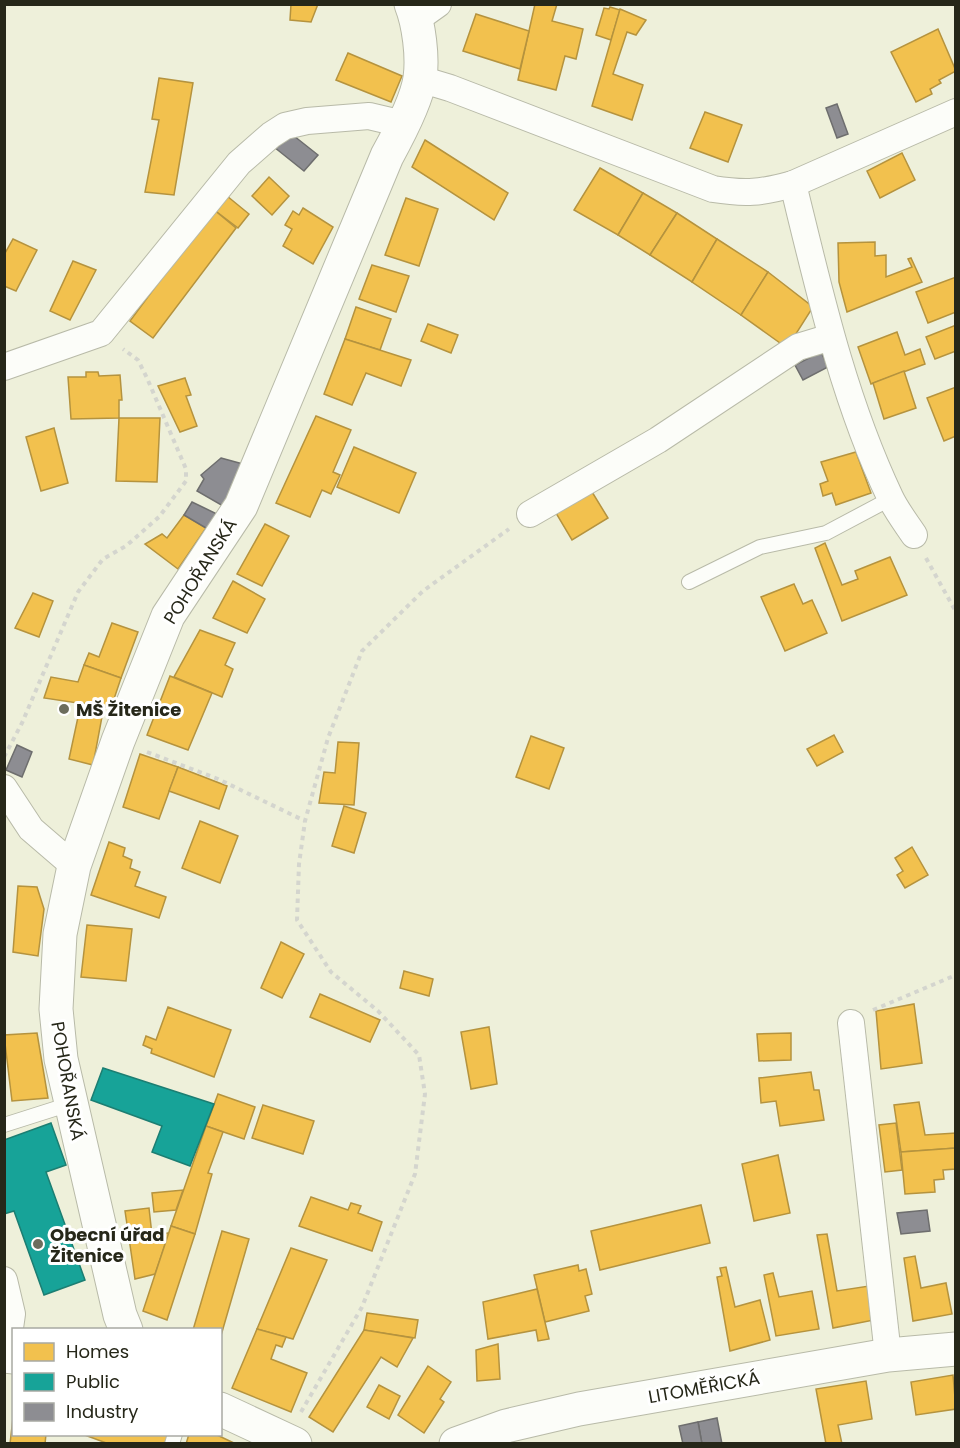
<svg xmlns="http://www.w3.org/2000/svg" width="960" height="1448" viewBox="0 0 960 1448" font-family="Poppins,sans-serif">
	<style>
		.homes { fill: #f2c14e; stroke: #b5933e; stroke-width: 1.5 }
		.public { fill: #17a398; stroke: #1c7e72; stroke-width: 1.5 }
		.industry { fill: #8d8d92; stroke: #6e6e6e; stroke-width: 1.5 }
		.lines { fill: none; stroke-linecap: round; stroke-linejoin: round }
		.lane-casing { stroke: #b8baa8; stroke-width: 16 }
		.street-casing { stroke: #b8baa8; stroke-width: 28 }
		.secondary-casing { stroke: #b8baa8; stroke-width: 35 }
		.path { stroke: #d4d5ce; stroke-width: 4; stroke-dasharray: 4.5 4.5; stroke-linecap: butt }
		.lane { stroke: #fcfdf9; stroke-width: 14 }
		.street { stroke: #fcfdf9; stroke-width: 26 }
		.secondary { stroke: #fcfdf9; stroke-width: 33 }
		.poi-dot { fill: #6c6d5d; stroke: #fff; stroke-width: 2 }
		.labels { text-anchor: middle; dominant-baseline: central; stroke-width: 6; stroke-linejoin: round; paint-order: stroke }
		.street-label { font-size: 18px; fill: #262719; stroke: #fff }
		.poi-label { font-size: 18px; font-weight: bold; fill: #262719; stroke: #fff; text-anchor: start }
	</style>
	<rect width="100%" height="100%" fill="#eef0da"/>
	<g class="homes">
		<polygon points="318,4 311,22 290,20 291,4"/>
		<polygon points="535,4 557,4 552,21 583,29 576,59 565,56 556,90 518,80"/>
		<polygon points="610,7 620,10 611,40 596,35 604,8 609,9"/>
		<polygon points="620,9 646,20 636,35 627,32 613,74 643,85 632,120 592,106"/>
		<polygon points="476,14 529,31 520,69 463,51"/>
		<polygon points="938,29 956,71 939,80 941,83 930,89 932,94 916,102 891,52"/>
		<polygon points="348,53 402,76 391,102 336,80"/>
		<polygon points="159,78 193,83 174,195 145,192 159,120 152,119"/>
		<polygon points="705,112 742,125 728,162 690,148"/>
		<polygon points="425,140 508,193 494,220 412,167"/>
		<polygon points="902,153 915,180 880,198 867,171"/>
		<polygon points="600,168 643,193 618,235 574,210"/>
		<polygon points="269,177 289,196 272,215 252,196"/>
		<polygon points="643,193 677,213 650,255 618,235"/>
		<polygon points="227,196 249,214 238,228 213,209"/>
		<polygon points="406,198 438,209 419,266 385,255"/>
		<polygon points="303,208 333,227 313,264 283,246 292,229 285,225 293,211 299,215"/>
		<polygon points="213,209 236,228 153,338 130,321"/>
		<polygon points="677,213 717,239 692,282 650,255"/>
		<polygon points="13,239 37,250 16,291 4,286 4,255"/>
		<polygon points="717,239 768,272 741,315 692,282"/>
		<polygon points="875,242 875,256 886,255 886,277 912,267 908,259 911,258 922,282 847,312 839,282 838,243"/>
		<polygon points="73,261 96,270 70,320 50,311"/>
		<polygon points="372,265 409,276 396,312 359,299"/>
		<polygon points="768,272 813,307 787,348 741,315"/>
		<polygon points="956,277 956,312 928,323 916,292"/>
		<polygon points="356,307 391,319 380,350 345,339"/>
		<polygon points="428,324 458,335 451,353 421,341"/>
		<polygon points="956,325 956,351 935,359 926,337"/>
		<polygon points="897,332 905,355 920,349 925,364 871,384 858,347"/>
		<polygon points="345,339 411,360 401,386 366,373 352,405 324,394"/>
		<polygon points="904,371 916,408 884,419 873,383"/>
		<polygon points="86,372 98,372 99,376 120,375 122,400 119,400 119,418 71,419 68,377 86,377"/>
		<polygon points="185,378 191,395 186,396 197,426 180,432 158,386"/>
		<polygon points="956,387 956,436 944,441 927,398"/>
		<polygon points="316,416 351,430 333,472 340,475 331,494 322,490 310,517 276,503"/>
		<polygon points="119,418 160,418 157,482 116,481"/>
		<polygon points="54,428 68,483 41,491 26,437"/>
		<polygon points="354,447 416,473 399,513 337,487"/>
		<polygon points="856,452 871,493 836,505 832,493 823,496 820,484 828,481 821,462"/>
		<polygon points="589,487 608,518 572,540 553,508"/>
		<polygon points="184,515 206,528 178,569 145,544 162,534 167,538"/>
		<polygon points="265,524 289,536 262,586 237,574"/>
		<polygon points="825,543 842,585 858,579 855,571 890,557 907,595 842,621 815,548"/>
		<polygon points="233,581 265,599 247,633 213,618"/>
		<polygon points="794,584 803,604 812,600 827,633 785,651 761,597"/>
		<polygon points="33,593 53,601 39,637 15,628"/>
		<polygon points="112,623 138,632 121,678 84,665 89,653 99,657"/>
		<polygon points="200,630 235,643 225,665 233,669 222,697 174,677"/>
		<polygon points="84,665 121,678 111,708 44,698 51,677 78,682"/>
		<polygon points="170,676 212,693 188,750 147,735"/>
		<polygon points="81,703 104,706 93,765 69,759"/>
		<polygon points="834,735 843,752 817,766 807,749"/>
		<polygon points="531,736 564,748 549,789 516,777"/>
		<polygon points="338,742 359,743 354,805 319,803 324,772 335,773"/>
		<polygon points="140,754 178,767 159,819 123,807"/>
		<polygon points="178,767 227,786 219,809 169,791"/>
		<polygon points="344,806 366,813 354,853 332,846"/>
		<polygon points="200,821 238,836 220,883 182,868"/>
		<polygon points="109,842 125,848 123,856 132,860 130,868 140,872 135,886 166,897 159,918 91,895"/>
		<polygon points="912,847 928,875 905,888 897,875 903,871 895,858"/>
		<polygon points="18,886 37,887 44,909 38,956 13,952"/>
		<polygon points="87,925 132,929 126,981 81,977"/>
		<polygon points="281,942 304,954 282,998 261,988"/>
		<polygon points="404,971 433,979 429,996 400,988"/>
		<polygon points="320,994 380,1020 370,1042 310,1017"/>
		<polygon points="914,1004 922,1063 881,1069 876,1011"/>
		<polygon points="168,1007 231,1030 214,1077 151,1053 152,1049 143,1045 146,1036 156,1040"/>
		<polygon points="489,1027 497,1084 471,1089 461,1032"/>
		<polygon points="37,1033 48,1098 12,1101 4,1035"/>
		<polygon points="791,1033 791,1060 759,1061 757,1034"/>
		<polygon points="811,1072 814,1090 819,1090 824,1120 780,1126 776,1101 761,1103 759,1078"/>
		<polygon points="218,1094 255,1107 244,1139 206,1126"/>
		<polygon points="919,1102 925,1135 956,1133 956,1148 901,1152 894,1105"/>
		<polygon points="263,1105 314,1121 303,1154 252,1138"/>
		<polygon points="896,1123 902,1170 885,1172 879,1125"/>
		<polygon points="206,1126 223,1132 208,1173 212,1174 195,1234 171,1226"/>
		<polygon points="956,1148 956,1169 943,1170 944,1179 934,1180 935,1192 905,1194 901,1152"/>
		<polygon points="778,1155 790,1213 754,1221 742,1164"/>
		<polygon points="183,1190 176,1210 154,1212 152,1193"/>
		<polygon points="311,1197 348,1210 351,1203 361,1206 358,1213 382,1222 372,1251 299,1226"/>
		<polygon points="701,1205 710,1243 600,1270 591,1231"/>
		<polygon points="149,1208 152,1235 169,1233 155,1274 135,1279 125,1211"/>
		<polygon points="171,1226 195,1234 167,1320 143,1311"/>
		<polygon points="222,1231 249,1239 220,1339 220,1330 193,1330"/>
		<polygon points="827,1234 837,1291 869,1286 874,1320 833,1328 817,1235"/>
		<polygon points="291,1248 327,1260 293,1339 257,1329"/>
		<polygon points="915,1256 921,1288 946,1283 952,1314 913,1321 904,1258"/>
		<polygon points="578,1265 579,1271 586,1269 592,1294 585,1296 589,1311 545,1322 534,1275"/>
		<polygon points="726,1267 735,1307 760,1300 770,1340 730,1351 717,1277 722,1276 720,1268"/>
		<polygon points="773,1273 779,1297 812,1291 819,1329 776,1336 764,1275"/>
		<polygon points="537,1289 549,1339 538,1341 536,1330 488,1339 483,1302"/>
		<polygon points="367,1313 418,1320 415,1338 364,1330"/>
		<polygon points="257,1329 286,1337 282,1347 276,1345 271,1359 307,1373 291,1412 232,1388"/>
		<polygon points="364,1330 413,1338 397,1367 381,1357 333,1432 309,1417"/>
		<polygon points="498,1344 500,1379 477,1381 476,1350"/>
		<polygon points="428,1366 451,1382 440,1399 444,1402 424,1433 398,1415"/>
		<polygon points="953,1375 956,1409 916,1415 911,1382"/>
		<polygon points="866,1381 872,1419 838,1425 842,1444 826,1444 816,1389"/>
		<polygon points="379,1385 400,1396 389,1419 367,1407"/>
		<polygon points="14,1409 14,1434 46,1434 45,1444 10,1444"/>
		<polygon points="82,1434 169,1434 166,1444 109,1444"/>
		<polygon points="189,1434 215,1434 236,1444 186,1444"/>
	</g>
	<g class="public">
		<polygon points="103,1068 214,1104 190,1166 152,1152 162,1126 91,1100"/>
		<polygon points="51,1123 66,1165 46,1172 85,1280 44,1295 14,1211 4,1214 4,1140"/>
	</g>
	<g class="industry">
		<polygon points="837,104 848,134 837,138 826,108"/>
		<polygon points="289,132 318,155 304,171 274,147"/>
		<polygon points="821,352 828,367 803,380 795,365"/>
		<polygon points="221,458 243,464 223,506 197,491 204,479 201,475"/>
		<polygon points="192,502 219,515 211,531 184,515"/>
		<polygon points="17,745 32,752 22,777 6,770"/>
		<polygon points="927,1210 930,1231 901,1234 897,1213"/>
		<polygon points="717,1418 722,1444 702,1444 698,1422"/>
		<polygon points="698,1422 702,1444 683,1444 679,1426"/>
	</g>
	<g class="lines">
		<g class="lane-casing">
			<g id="lane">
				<polyline points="689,582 760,547 826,533 890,499"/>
				<polyline points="4,1125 70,1104"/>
				<polyline points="172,1444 175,1434"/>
			</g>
		</g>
		<g class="street-casing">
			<g id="street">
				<polyline points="417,19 438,4"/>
				<path d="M420,79L450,88L713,189C745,194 761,193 793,184L956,112"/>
				<path d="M793,184C819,290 843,398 890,497C896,510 906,523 914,535"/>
				<polyline points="4,367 101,333 239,163 271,135 285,126 307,121 369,116 403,124"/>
				<polyline points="530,514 658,440 798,347 831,337"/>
				<polyline points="4,788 31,829 74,866"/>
				<polyline points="851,1023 888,1355"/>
				<polyline points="4,1280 12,1314 6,1356"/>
			</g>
		</g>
		<g class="secondary-casing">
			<g id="secondary">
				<path d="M126,1330L120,1315L61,1059L56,1009L60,934L74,866L118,741L168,616L241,506L387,156C398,136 417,100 420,78C423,57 419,24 411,4"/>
				<polyline points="4,1356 14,1357"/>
				<polyline points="220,1409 295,1444"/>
				<polyline points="456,1444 506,1426 579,1409 888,1355 956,1349"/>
			</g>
		</g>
		<g class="path">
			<polyline points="926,558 956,612"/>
			<polyline points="147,752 218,779 305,821"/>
			<polyline points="4,757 22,723 78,592 103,559 126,546 159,517 186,481 186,469 147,378 138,360 123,349"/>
			<polyline points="873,1010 956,975"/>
			<polyline points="301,1412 362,1307 415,1174 425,1094 419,1055 378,1011 331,972 297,920 299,864 305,821 328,738 362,651 423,591 509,529"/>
		</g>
		<use href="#lane" class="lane"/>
		<use href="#street" class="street"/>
		<use href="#secondary" class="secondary"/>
	</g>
	<g class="poi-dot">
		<circle cx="64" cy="709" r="6"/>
		<circle cx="38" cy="1244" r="6"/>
	</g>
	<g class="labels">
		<g class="street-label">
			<text transform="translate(200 571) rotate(-58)">POHOŘANSKÁ</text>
			<text transform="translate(68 1081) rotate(80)">POHOŘANSKÁ</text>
			<text transform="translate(704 1387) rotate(-10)">LITOMĚŘICKÁ</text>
		</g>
		<g class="poi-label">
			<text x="76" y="709">MŠ Žitenice</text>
			<text x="50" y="1234">Obecní úřad<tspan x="50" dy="21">Žitenice</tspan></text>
		</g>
	</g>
	<rect width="960" height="1448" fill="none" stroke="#262719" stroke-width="12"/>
	<rect x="12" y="1328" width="210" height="108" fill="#ffffff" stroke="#a8a9a3" stroke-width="1.5"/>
	<rect x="24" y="1343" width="30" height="18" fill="#f2c14e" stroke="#a8a9a3" stroke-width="1.5"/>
	<text x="66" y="1358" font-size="18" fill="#262719">Homes</text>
	<rect x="24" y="1373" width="30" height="18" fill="#17a398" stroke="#a8a9a3" stroke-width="1.5"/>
	<text x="66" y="1388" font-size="18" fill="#262719">Public</text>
	<rect x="24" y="1403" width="30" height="18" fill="#8d8d92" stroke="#a8a9a3" stroke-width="1.5"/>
	<text x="66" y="1418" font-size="18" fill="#262719">Industry</text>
</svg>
